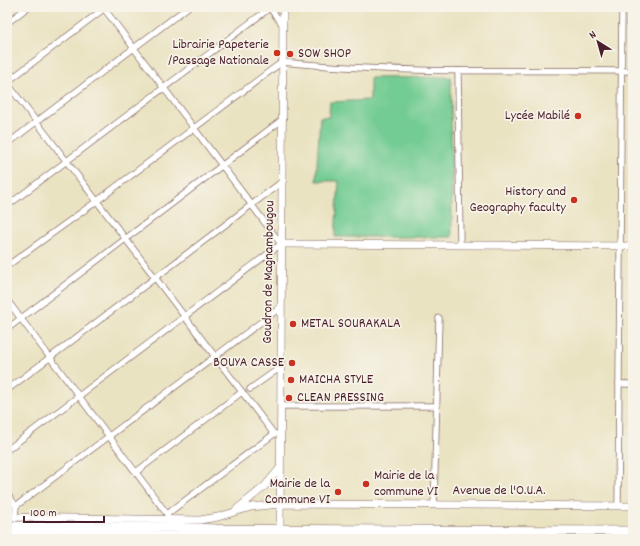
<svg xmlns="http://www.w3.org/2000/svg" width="640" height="546" viewBox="0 0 640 546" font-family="Dekko,sans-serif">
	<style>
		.green { fill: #73cc93; stroke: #5e765f }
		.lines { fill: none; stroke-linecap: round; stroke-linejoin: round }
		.minor-casing { stroke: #826460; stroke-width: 7 }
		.tertiary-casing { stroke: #826460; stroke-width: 8 }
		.trunk-casing { stroke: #826460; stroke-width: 10 }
		.minor { stroke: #fff; stroke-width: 5.5 }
		.tertiary { stroke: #fff; stroke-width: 7 }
		.trunk { stroke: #fff; stroke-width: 9 }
		.poi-dot { fill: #c8321e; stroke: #f7f3e8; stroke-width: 1.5 }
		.labels { text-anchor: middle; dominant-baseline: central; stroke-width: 3.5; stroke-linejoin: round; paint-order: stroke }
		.poi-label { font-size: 14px; fill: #4a1f2b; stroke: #f7f3e8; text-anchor: end }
		.street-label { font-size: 14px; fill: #4a1f2b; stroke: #f7f3e8 }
	</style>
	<rect width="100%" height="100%" fill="#f7f3e8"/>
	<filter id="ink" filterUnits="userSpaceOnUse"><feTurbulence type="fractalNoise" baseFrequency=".025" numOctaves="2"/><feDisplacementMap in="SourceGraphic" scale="8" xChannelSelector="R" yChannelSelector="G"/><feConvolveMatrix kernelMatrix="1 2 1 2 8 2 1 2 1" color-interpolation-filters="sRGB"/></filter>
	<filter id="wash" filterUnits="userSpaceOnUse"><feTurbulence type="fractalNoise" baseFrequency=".012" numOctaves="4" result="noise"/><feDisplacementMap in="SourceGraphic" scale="16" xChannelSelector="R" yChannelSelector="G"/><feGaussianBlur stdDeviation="0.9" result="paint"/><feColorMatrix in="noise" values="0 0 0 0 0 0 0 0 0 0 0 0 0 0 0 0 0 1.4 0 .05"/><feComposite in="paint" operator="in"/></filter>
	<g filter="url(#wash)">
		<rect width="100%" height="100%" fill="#eae3c2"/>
		<polygon class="green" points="451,77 452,237 335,237 339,181 316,181 320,117 329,117 330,102 370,100 370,78"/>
	</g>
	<g filter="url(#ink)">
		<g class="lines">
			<g class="minor-casing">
				<g id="minor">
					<polyline points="269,7 283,25"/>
					<polyline points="7,23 28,7"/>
					<polyline points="458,71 460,245"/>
					<polyline points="7,82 106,7"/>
					<polyline points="7,83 274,434"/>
					<polyline points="7,144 188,7"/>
					<polyline points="7,206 271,7"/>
					<path d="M7,266L97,201L282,62C399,74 516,70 633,71"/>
					<polyline points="7,300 167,514 169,522"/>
					<polyline points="7,329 283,119"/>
					<polyline points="619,384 633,384"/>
					<polyline points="250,389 281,367"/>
					<polyline points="7,390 283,181"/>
					<polyline points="281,406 437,406"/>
					<polyline points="7,450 281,244 103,7"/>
					<polyline points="136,472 242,392"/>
					<polyline points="7,494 16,506 15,517"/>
					<polyline points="434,505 439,318"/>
					<polyline points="16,506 281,307"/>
					<polyline points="618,506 622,7"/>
					<polyline points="167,514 274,434 276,434"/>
				</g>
			</g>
			<g class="tertiary-casing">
				<g id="tertiary">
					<polyline points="281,244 633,246"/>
					<polyline points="237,509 265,486 280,468"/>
					<polyline points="7,517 200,520 218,517 251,507 280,504 633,506"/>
					<polyline points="280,533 283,7"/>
				</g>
			</g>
			<g class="trunk-casing">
				<g id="trunk">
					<polyline points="7,526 170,527 216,529 633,531"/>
					<polyline points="7,534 477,539"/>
				</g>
			</g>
			<use href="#minor" class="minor"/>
			<use href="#tertiary" class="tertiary"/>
			<use href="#trunk" class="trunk"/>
		</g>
	</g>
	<g class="poi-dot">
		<circle cx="277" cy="53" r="4"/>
		<circle cx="290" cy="54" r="4"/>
		<circle cx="578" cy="116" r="4"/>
		<circle cx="574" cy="200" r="4"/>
		<circle cx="293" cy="324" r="4"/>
		<circle cx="292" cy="363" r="4"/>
		<circle cx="291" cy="380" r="4"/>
		<circle cx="289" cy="398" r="4"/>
		<circle cx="366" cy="484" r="4"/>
		<circle cx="338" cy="492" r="4"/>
	</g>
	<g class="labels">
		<g class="poi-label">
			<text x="269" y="45">Librairie Papeterie<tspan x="269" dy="16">/Passage Nationale</tspan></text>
			<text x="298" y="54" text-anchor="start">SOW SHOP</text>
			<text x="570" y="116">Lycée Mabilé</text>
			<text x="566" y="192">History and<tspan x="566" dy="16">Geography faculty</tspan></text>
			<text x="301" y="324" text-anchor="start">METAL SOURAKALA</text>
			<text x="284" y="363">BOUYA CASSE</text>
			<text x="299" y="380" text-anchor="start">MAICHA STYLE</text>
			<text x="297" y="398" text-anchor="start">CLEAN PRESSING</text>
			<text x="374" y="476" text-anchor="start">Mairie de la<tspan x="374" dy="16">commune VI</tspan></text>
			<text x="330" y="484">Mairie de la<tspan x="330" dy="16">Commune VI</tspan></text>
		</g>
		<g class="street-label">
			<text transform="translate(269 272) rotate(-89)">Goudron de Magnambougou</text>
			<text x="499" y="491">Avenue de l'O.U.A.</text>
		</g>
	</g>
	<rect width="640" height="546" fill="none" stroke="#f7f3e8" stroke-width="24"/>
	<g transform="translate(598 42) rotate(323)" stroke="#f7f3e8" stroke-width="3" paint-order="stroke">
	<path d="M0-3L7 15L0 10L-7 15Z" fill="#4a1f2b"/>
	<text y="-6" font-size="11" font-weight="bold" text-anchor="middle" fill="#4a1f2b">N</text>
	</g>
	<path d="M24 516v6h80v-6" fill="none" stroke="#4a1f2b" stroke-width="2"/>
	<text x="30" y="516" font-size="12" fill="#4a1f2b" stroke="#f7f3e8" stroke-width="3" paint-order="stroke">100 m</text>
</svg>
